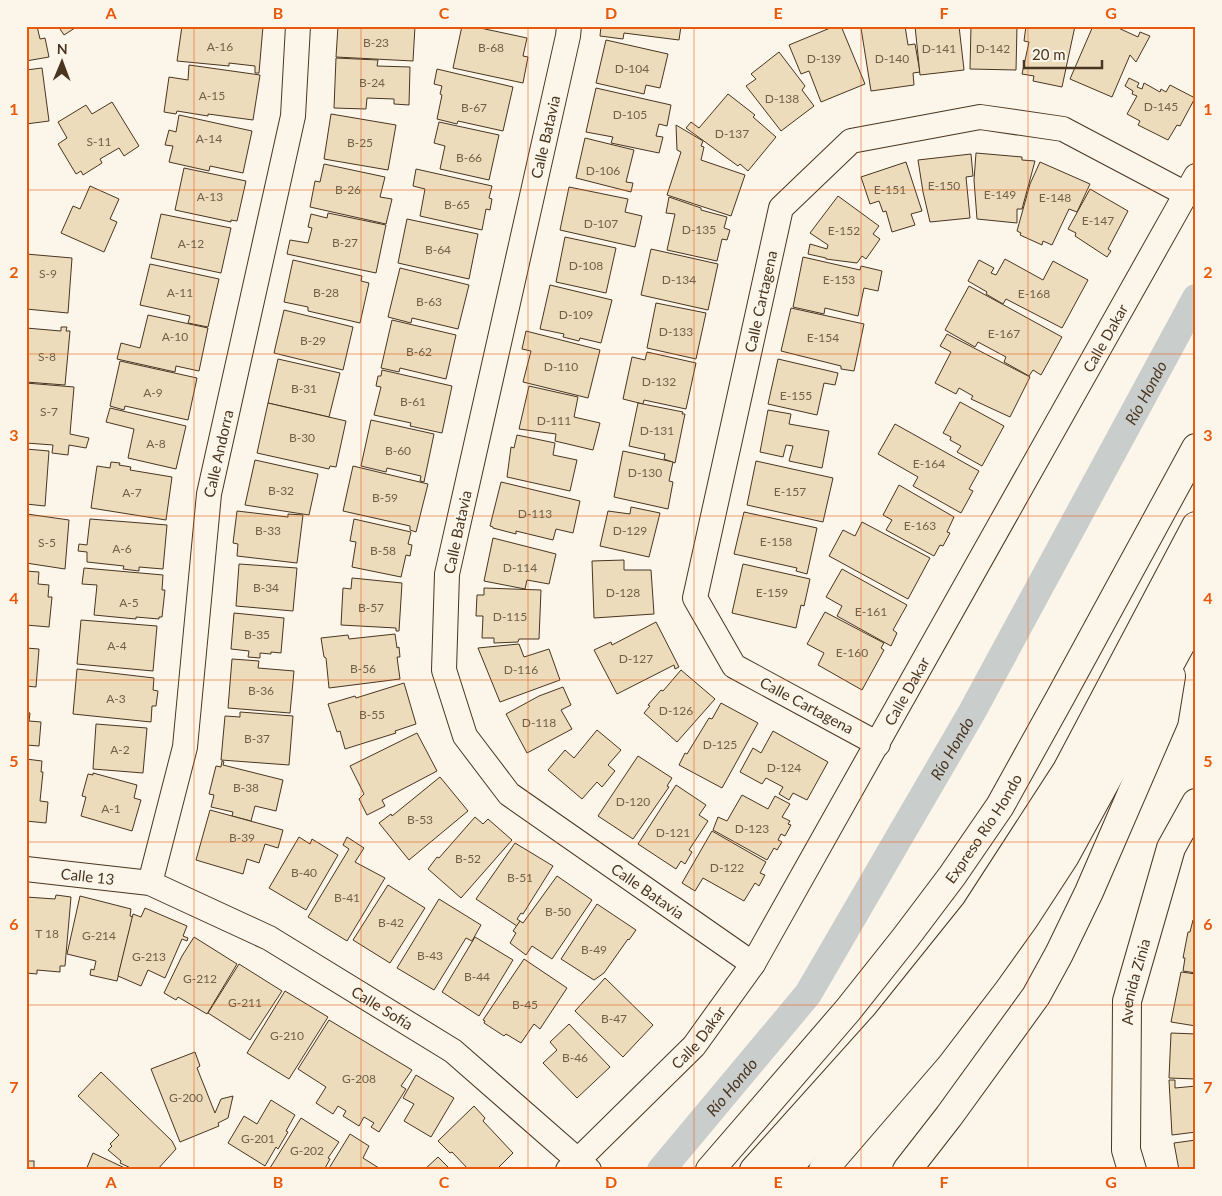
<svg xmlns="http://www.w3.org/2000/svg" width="1222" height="1196" viewBox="0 0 1222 1196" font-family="Lato,sans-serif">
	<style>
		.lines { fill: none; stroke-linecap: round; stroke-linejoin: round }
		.canal { stroke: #c9cecd; stroke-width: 28 }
		.building { fill: #ecdcbc; stroke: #4a3520 }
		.street-casing { stroke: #4a3520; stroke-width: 26 }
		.secondary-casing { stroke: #4a3520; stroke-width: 30 }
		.highway-casing { stroke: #4a3520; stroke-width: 30 }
		.street { stroke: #fbf6e9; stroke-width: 24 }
		.secondary { stroke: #fbf6e9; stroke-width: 28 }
		.highway { stroke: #fbf6e9; stroke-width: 28 }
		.grid { fill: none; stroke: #e8590c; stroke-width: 1; stroke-opacity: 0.55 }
		.labels { text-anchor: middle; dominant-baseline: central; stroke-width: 4; stroke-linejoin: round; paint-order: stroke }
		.number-label { font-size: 12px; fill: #725f47 }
		.street-label { font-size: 15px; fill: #4a3520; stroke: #fbf6e9 }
		.water-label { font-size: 16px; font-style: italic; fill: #4a3520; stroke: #fbf6e9 }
		.neatline { fill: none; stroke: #e8590c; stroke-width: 2 }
		.grid-label { font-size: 16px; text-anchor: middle; font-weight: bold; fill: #e8590c }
	</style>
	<rect width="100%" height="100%" fill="#fbf6e9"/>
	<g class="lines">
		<path class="canal" id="s1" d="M661,1170L808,994L972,712L1196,298"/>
	</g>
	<g class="building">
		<polygon points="26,26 37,26 40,39 45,38 49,57 26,61"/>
		<polygon points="58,26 78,26 64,35"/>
		<polygon points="182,26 263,26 259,73 255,73 255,66 229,63 229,66 177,61"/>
		<polygon points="338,26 415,26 413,61 336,57"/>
		<polygon points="462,26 471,26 527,38 523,56 528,57 523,83 453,68"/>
		<polygon points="601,26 681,26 679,40 624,33 623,39 600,36"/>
		<polygon points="835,26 841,26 865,84 821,102 809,71 801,74 789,45"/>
		<polygon points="874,26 905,26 908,45 915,44 920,72 913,73 914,85 871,91 861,28"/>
		<polygon points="915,26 959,26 964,70 920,75"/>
		<polygon points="971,26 1017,26 1016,70 970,69"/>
		<polygon points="1026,26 1075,26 1062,87 1033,81 1034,76 1022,74 1029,42 1024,41"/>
		<polygon points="1093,26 1114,26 1138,37 1140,32 1150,36 1136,62 1130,55 1112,97 1070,79"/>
		<polygon points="606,40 668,54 660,88 646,85 644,94 596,83"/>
		<polygon points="779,52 805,86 802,90 814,106 781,131 746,86 756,79 751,74"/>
		<polygon points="336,58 378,60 377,66 410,67 409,105 394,104 394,99 367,98 366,109 334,108"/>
		<polygon points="189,65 260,75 253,120 208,114 208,116 177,111 176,114 164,112 169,77 188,80"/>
		<polygon points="42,68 49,121 26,124 26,70"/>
		<polygon points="437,69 513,87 503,131 458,121 457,124 437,119 442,95 440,94 442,86 434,84"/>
		<polygon points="1129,78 1139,83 1137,87 1142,89 1144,83 1160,92 1161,89 1166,92 1170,85 1195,98 1180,126 1177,125 1168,140 1138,125 1140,121 1127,114 1137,96 1132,94 1133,91 1125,86"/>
		<polygon points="596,88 671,105 667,126 659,124 656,136 663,137 659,153 611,143 613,137 586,132"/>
		<polygon points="728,94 755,115 753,117 776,137 748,171 740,164 738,166 686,128 691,122 699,128"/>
		<polygon points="112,102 139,146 124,156 119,148 100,159 102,163 83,175 81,171 76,174 58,144 67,138 58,122 86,105 92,114"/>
		<polygon points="331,114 396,125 388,170 324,159"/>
		<polygon points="179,115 252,131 243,173 210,166 209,171 169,162 173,146 165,145 169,130 176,132"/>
		<polygon points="439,122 499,135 489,180 440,169 445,146 434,143"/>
		<polygon points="676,125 703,141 701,146 704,147 701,160 745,175 731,216 667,195 681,152 677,150"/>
		<polygon points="585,138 634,150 626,182 633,183 631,192 576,178"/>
		<polygon points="976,153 1022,157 1022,160 1035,161 1022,209 1017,209 1017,223 977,219 974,180"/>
		<polygon points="971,154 973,176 966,177 970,218 930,222 923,192 918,160"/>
		<polygon points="906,162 922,211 911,214 915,225 892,232 886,211 883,212 879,201 870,204 861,177"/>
		<polygon points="1040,162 1090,184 1077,212 1069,209 1052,245 1043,241 1042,245 1020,235 1021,233 1017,231 1030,184"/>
		<polygon points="324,164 385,177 380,197 392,199 386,224 310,207 315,181 320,182"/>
		<polygon points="184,168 246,181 237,221 231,220 231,222 175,210"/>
		<polygon points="416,169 492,186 489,198 492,199 490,210 486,209 482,230 420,216 425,189 413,186"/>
		<polygon points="90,186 119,199 110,219 117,222 104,252 61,233 73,206 80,209"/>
		<polygon points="569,187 628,199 625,212 642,216 635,247 560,230"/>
		<polygon points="1090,189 1128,211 1108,249 1111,251 1107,257 1075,236 1076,233 1068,229"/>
		<polygon points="838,196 879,226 873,234 880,239 866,259 862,256 857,263 826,259 826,258 808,254 810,244 827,249 828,245 810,233"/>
		<polygon points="669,197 701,208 701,210 727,217 724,228 730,230 727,240 722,239 717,261 667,250 675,214 666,213"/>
		<polygon points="328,213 386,225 376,273 287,254 290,240 308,243 312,228 308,227 311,214 327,218"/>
		<polygon points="161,214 231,228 221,273 151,258"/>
		<polygon points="407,219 478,234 469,279 398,263"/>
		<polygon points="565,237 616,248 606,293 556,282"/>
		<polygon points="651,249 718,264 708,310 641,295"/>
		<polygon points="26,254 72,258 68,313 26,309"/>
		<polygon points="803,257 860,270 861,266 882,271 878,291 864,288 858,316 825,308 824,314 793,307"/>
		<polygon points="1005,259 1043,280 1053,261 1088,280 1062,328 1006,299 1003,304 986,294 987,292 968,281 979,260 994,268 991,273 996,275"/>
		<polygon points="293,260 362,276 361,281 369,283 360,323 308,311 308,307 284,302"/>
		<polygon points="150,264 219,279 208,327 188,323 190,316 140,305"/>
		<polygon points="400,268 469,285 458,329 412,318 411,323 388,317"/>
		<polygon points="550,285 612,300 601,343 580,338 579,341 563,337 564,334 540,329"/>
		<polygon points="969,286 1062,337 1041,375 1033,370 1029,376 1004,362 1006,357 978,342 975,347 945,330"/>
		<polygon points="656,303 706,313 696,359 647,348"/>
		<polygon points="791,308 864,324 854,371 841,369 841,366 781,351"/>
		<polygon points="284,310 353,327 343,370 274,353"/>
		<polygon points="148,315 208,328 199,371 176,366 175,372 117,359 121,343 140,348"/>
		<polygon points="392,320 456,335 446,379 400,368 399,372 381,368"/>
		<polygon points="61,327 67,327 66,331 70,331 65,385 26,382 26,328 61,331"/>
		<polygon points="526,331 600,350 588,398 523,382 531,351 522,349"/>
		<polygon points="947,334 1030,377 1010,417 971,399 973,396 959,388 956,394 935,383 951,352 940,346"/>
		<polygon points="647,352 696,363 686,409 644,400 643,404 623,399 632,357 645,360"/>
		<polygon points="278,359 340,373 329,417 268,403"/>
		<polygon points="778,359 838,373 835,385 824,383 817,415 768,404"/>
		<polygon points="120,361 197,378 188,420 125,406 124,410 110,406"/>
		<polygon points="382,370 452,386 442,433 410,426 411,423 374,415 381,387 376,386 378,376 381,376"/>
		<polygon points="26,383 74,387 70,434 89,438 86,448 69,445 68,455 52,453 53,445 26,443"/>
		<polygon points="529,386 578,397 574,417 600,423 593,450 555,441 556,434 519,429"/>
		<polygon points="960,402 1004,426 982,466 957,452 961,446 950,440 951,437 943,433"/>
		<polygon points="268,403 346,421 336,467 330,466 329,469 257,453"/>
		<polygon points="638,403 683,412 682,414 685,414 675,463 664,459 665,454 629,446"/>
		<polygon points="110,408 186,426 176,469 128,458 134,429 106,422"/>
		<polygon points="768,410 791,414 789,424 829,431 822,468 789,461 793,446 786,445 783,457 760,452"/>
		<polygon points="371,420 434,434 424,482 420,481 421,476 387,468 386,472 361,466"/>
		<polygon points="895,424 979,471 969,489 973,491 961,513 913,486 918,477 878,454"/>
		<polygon points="517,435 555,443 553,455 577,460 570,491 507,477 511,447 514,448"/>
		<polygon points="26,449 49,451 45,506 26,504"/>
		<polygon points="623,451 673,462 669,481 673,482 668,509 614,497"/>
		<polygon points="255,460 318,474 309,515 245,505"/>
		<polygon points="756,461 833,478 823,522 747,505"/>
		<polygon points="111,462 120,463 119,465 131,467 130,470 172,477 166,520 91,508 97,466 110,468"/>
		<polygon points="353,466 428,484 416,532 410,530 410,526 343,511"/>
		<polygon points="501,482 580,501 573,533 556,529 553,540 516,531 516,534 493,528 493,527 490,526"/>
		<polygon points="899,485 954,517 947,532 950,533 943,546 940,545 934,556 886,530 892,520 883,515"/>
		<polygon points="631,507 660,513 649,557 600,546 608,511 630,514"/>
		<polygon points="26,510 29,510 27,514 69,520 65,569 26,563"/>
		<polygon points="237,511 288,517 288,514 303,515 297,563 237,556 238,544 233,543"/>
		<polygon points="744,512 817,528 807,574 796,571 797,568 734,554"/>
		<polygon points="90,519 167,525 163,569 139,567 139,571 123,569 124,566 87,562 87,552 78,551 79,544 87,545"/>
		<polygon points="354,519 411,532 408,544 412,545 410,556 406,555 401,577 352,567 356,542 350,541"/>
		<polygon points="862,522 930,558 908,599 829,556 843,530 855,536"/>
		<polygon points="493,538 556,554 549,584 527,580 525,589 484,581"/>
		<polygon points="624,560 624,570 651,570 654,614 594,618 592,561"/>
		<polygon points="239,564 297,568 293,611 236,606"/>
		<polygon points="743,564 810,579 804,606 801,605 796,628 732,613"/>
		<polygon points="84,568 163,575 162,590 165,590 162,617 159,617 159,619 136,617 136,619 94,615 97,585 82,584"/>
		<polygon points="842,569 907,605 893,630 897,633 891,646 837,616 842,606 826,597"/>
		<polygon points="26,571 39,572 38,584 49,585 48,597 52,597 49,627 26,625"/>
		<polygon points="352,578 402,583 399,631 396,631 396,628 341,625 343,588 351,589"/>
		<polygon points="484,588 541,590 539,639 519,639 518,642 494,643 494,638 482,638 483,616 476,616 477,595 484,595"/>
		<polygon points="825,612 884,643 881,648 884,650 862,690 818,665 824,653 807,644"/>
		<polygon points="234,613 284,618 281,653 271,652 271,654 260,653 260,658 248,657 249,651 231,649"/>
		<polygon points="81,620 157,626 153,671 77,664"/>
		<polygon points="656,622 679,667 675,669 674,665 617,694 594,650 611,642 612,645"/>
		<polygon points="395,634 397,648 399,647 400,657 397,657 400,679 329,688 326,658 324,657 321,638 348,635 349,639"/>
		<polygon points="519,644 524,657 549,649 560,680 500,702 478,648"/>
		<polygon points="26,648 39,649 36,687 26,686"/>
		<polygon points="232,659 259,661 258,668 294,671 290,713 228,708"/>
		<polygon points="77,669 154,678 153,690 158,691 156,706 152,706 151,722 73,714"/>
		<polygon points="681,670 715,699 677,742 644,713 650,706 648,705 661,690 663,691"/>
		<polygon points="404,683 416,724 395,731 396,733 345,749 340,731 337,732 328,704 355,696 356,698"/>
		<polygon points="563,687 571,705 561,710 572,729 527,753 506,714 539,696"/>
		<polygon points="721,703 758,723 722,788 679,765 685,753 687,754 709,718 712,719"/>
		<polygon points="26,712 30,713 29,721 41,722 39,746 26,745"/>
		<polygon points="240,712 293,716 289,765 221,760 225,716 240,717"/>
		<polygon points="96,724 147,728 143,773 93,769"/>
		<polygon points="597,730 621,750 608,765 615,771 602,787 597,782 582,799 548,770 565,750 574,758"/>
		<polygon points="773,731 828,762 807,800 793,793 789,800 779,794 783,787 766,778 762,784 740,772 753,748 761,753"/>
		<polygon points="417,733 437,771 382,800 385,806 367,815 359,799 364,794 350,766"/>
		<polygon points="638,756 672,778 667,786 669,787 633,839 598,816"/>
		<polygon points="26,759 42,761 41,772 43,772 40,801 48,802 46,823 26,821"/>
		<polygon points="222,761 224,762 223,765 283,780 276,811 255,806 251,821 232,816 233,812 211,807 214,795 209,794 216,766 221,767"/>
		<polygon points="93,773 137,785 134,798 141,800 132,831 81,816 86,797 82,796 88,774 93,775"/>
		<polygon points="440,777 468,811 409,860 379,823 391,814 392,816"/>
		<polygon points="676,785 706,805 699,815 708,821 689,850 692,852 685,864 681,861 676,869 638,844"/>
		<polygon points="742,795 768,809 775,796 790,804 782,817 790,821 788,824 791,825 785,836 781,834 778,840 782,842 777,850 774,848 767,860 713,830 718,817 727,821"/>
		<polygon points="210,810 283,830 278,848 265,844 259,863 247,859 243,874 196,860"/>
		<polygon points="475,817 483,824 488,819 512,840 461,898 428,869 437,857 439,858"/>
		<polygon points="712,831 766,862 760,873 765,875 759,886 755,883 744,901 703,878 695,891 682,883"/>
		<polygon points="299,837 310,844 312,839 338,855 306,910 269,888"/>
		<polygon points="347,837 364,848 355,862 385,878 347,941 308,917 349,849 343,845"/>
		<polygon points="515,843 553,866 523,914 521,913 517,919 520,921 517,926 476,899"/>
		<polygon points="557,876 592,900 552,959 532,946 526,955 510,943 516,933 513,931 520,921 523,923"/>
		<polygon points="388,885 425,908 390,963 353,940"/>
		<polygon points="56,895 71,897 65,966 60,966 60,972 37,970 37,974 26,973 26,897 55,899"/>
		<polygon points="80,896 131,909 130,916 133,917 117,981 90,975 91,969 94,970 96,961 67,954"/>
		<polygon points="439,899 481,925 472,941 466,938 434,990 397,968"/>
		<polygon points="597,904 636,930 629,940 628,939 604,973 594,980 561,959"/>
		<polygon points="145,908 187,926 183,936 188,938 187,941 182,939 165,978 148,970 141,986 118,976 133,914 141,917"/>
		<polygon points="1193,920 1196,920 1196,973 1183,971 1185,958 1183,958 1188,932 1190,932"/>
		<polygon points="194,937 237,964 207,1014 178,997 176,1000 164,993 182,956"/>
		<polygon points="475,937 513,960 479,1016 442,992"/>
		<polygon points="524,959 567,988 540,1029 534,1024 521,1043 506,1034 504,1036 484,1023 485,1021 483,1020"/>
		<polygon points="239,964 282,991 250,1040 208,1013"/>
		<polygon points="1181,972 1196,974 1196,1026 1171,1022"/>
		<polygon points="605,978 653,1025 623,1057 575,1011"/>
		<polygon points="285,991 328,1017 289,1079 247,1053"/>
		<polygon points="329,1020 412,1070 401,1086 406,1089 379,1132 371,1127 374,1123 364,1117 359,1126 343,1116 346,1111 338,1106 333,1114 316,1103 326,1087 298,1069"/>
		<polygon points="569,1024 610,1067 577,1098 543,1063 557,1050 550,1042"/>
		<polygon points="1171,1033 1196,1034 1196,1079 1169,1078"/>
		<polygon points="195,1052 200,1066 197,1068 215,1113 221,1099 233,1096 228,1118 218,1123 219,1126 180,1142 151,1069"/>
		<polygon points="101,1072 172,1141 176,1149 157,1170 135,1170 120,1163 121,1161 108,1150 112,1146 110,1144 119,1135 78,1096"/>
		<polygon points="416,1075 454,1098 431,1137 404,1121 414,1104 403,1098"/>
		<polygon points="1169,1080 1175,1080 1175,1088 1196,1086 1196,1132 1172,1135"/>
		<polygon points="271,1100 295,1115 286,1131 288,1132 278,1149 276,1147 265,1166 228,1143 244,1116 257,1124"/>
		<polygon points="474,1106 485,1118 483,1121 513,1153 496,1170 469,1170 452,1152 450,1153 438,1141"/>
		<polygon points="301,1118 339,1142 328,1158 330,1159 324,1170 272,1170 270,1168"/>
		<polygon points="350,1134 369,1146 363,1158 382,1170 328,1170"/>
		<polygon points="1196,1140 1196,1170 1179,1170 1174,1143"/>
		<polygon points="93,1153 129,1170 86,1170"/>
		<polygon points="438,1157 451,1170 424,1170"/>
		<rect x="26" y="1161" width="8" height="9"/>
	</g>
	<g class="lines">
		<g class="street-casing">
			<g id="street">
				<path id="s2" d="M569,26L568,36L447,574L444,670L465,736L509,794L753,964"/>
				<path id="s3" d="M878,744L734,666L695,598L781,208L851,141L980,117L1063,129L1186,194"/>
				<path id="s4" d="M26,869L150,883L269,938L453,1051L589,1170"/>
				<path id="s5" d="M150,883L185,747L209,494L293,116L298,26"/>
				<path id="s6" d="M568,1170L694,1046L753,964L1196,176"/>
			</g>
		</g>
		<g class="secondary-casing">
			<g id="secondary">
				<path id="s7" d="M1132,1170L1126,1150L1127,1001L1171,848L1196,803"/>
			</g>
		</g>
		<g class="highway-casing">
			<g id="highway">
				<path id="s8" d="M710,1170L848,1010L906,937L952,876L1000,806L1061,696L1196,448"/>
				<polyline points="754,1170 886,1023 975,912 1067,770 1196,526"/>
				<polyline points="786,1170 885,1059 1010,898 1079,794 1196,570"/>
				<polyline points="823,1170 929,1047 984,975 1024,919 1065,856 1196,616"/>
				<polyline points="907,1170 949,1116 1036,996 1059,954 1089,892 1164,719 1171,676"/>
			</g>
		</g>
		<use href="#street" class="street"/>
		<use href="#secondary" class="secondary"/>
		<use href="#highway" class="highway"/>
	</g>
	<path class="grid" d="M194,26V1170M361,26V1170M528,26V1170M694,26V1170M861,26V1170M1028,26V1170M26,190H1196M26,354H1196M26,516H1196M26,680H1196M26,842H1196M26,1005H1196"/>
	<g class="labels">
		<g class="number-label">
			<text x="376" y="42">B-23</text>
			<text x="220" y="46">A-16</text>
			<text x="491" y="47">B-68</text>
			<text x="939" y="48">D-141</text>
			<text x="993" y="48">D-142</text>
			<text x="824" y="58">D-139</text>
			<text x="892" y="58">D-140</text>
			<text x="632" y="68">D-104</text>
			<text x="372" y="82">B-24</text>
			<text x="212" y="95">A-15</text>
			<text x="782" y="98">D-138</text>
			<text x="1161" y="106">D-145</text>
			<text x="474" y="107">B-67</text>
			<text x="630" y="114">D-105</text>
			<text x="732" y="133">D-137</text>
			<text x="209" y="138">A-14</text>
			<text x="99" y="141">S-11</text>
			<text x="360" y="142">B-25</text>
			<text x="469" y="157">B-66</text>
			<text x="603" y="170">D-106</text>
			<text x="944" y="185">E-150</text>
			<text x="348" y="189">B-26</text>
			<text x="890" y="189">E-151</text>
			<text x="1000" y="194">E-149</text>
			<text x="210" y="196">A-13</text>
			<text x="1055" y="197">E-148</text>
			<text x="457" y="204">B-65</text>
			<text x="1098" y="220">E-147</text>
			<text x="601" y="223">D-107</text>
			<text x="699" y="229">D-135</text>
			<text x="844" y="230">E-152</text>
			<text x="345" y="242">B-27</text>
			<text x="191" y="243">A-12</text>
			<text x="438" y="249">B-64</text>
			<text x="586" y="265">D-108</text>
			<text x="48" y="273">S-9</text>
			<text x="679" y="279">D-134</text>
			<text x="839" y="279">E-153</text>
			<text x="180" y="292">A-11</text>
			<text x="326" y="292">B-28</text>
			<text x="1034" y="293">E-168</text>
			<text x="429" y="301">B-63</text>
			<text x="576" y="314">D-109</text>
			<text x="676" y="331">D-133</text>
			<text x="1004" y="333">E-167</text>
			<text x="175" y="336">A-10</text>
			<text x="823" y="337">E-154</text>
			<text x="313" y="340">B-29</text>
			<text x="419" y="351">B-62</text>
			<text x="47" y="356">S-8</text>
			<text x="561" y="366">D-110</text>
			<text x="659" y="381">D-132</text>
			<text x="304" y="388">B-31</text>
			<text x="153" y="392">A-9</text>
			<text x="796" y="395">E-155</text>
			<text x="413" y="401">B-61</text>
			<text x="49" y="411">S-7</text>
			<text x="554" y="420">D-111</text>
			<text x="657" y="430">D-131</text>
			<text x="302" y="437">B-30</text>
			<text x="156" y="443">A-8</text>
			<text x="398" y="450">B-60</text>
			<text x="929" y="463">E-164</text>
			<text x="645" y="472">D-130</text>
			<text x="281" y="490">B-32</text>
			<text x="790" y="491">E-157</text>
			<text x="132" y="492">A-7</text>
			<text x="385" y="497">B-59</text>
			<text x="535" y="513">D-113</text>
			<text x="920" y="525">E-163</text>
			<text x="268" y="530">B-33</text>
			<text x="630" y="530">D-129</text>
			<text x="776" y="541">E-158</text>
			<text x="47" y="542">S-5</text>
			<text x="122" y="548">A-6</text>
			<text x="383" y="550">B-58</text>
			<text x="520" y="567">D-114</text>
			<text x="266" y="587">B-34</text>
			<text x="623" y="592">D-128</text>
			<text x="772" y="592">E-159</text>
			<text x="129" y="602">A-5</text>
			<text x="371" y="607">B-57</text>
			<text x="871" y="611">E-161</text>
			<text x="510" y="616">D-115</text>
			<text x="257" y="634">B-35</text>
			<text x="117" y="645">A-4</text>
			<text x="852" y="652">E-160</text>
			<text x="636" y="658">D-127</text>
			<text x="363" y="668">B-56</text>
			<text x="521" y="669">D-116</text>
			<text x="261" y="690">B-36</text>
			<text x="116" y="698">A-3</text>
			<text x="676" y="710">D-126</text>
			<text x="372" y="714">B-55</text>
			<text x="539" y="722">D-118</text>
			<text x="257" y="738">B-37</text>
			<text x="720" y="744">D-125</text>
			<text x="120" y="749">A-2</text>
			<text x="784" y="767">D-124</text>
			<text x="246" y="787">B-38</text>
			<text x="633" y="801">D-120</text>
			<text x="111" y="808">A-1</text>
			<text x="420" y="819">B-53</text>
			<text x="752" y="828">D-123</text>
			<text x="673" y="832">D-121</text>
			<text x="242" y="837">B-39</text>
			<text x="468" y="858">B-52</text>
			<text x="727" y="867">D-122</text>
			<text x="304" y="872">B-40</text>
			<text x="520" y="877">B-51</text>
			<text x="347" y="897">B-41</text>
			<text x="558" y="911">B-50</text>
			<text x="391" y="922">B-42</text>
			<text x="47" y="933">T 18</text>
			<text x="99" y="935">G-214</text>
			<text x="594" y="949">B-49</text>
			<text x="430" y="955">B-43</text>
			<text x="149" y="956">G-213</text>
			<text x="477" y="976">B-44</text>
			<text x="200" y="978">G-212</text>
			<text x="245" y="1002">G-211</text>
			<text x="525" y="1004">B-45</text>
			<text x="614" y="1018">B-47</text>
			<text x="287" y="1035">G-210</text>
			<text x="575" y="1057">B-46</text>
			<text x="359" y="1078">G-208</text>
			<text x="186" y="1097">G-200</text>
			<text x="258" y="1138">G-201</text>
			<text x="307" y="1150">G-202</text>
		</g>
		<g class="street-label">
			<text transform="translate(545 137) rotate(-77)">Calle Batavia</text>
			<text stroke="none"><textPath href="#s3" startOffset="546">Calle Cartagena</textPath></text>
			<text stroke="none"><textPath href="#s6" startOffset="996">Calle Dakar</textPath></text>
			<text stroke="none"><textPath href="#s5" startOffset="436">Calle Andorra</textPath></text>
			<text transform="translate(457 532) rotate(-78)">Calle Batavia</text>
			<text stroke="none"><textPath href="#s6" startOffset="591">Calle Dakar</textPath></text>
			<text transform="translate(807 705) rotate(28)">Calle Cartagena</text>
			<text stroke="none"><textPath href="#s8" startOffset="438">Expreso Río Hondo</textPath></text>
			<text stroke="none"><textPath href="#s4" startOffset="62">Calle 13</textPath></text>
			<text stroke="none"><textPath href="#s2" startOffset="969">Calle Batavia</textPath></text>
			<text stroke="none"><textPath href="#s7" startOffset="190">Avenida Zinia</textPath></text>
			<text stroke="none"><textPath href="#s4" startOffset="389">Calle Sofía</textPath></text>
			<text stroke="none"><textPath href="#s6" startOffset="186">Calle Dakar</textPath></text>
		</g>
		<g class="water-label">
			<text stroke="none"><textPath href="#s1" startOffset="919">Río Hondo</textPath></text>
			<text stroke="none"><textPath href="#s1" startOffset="514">Río Hondo</textPath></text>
			<text stroke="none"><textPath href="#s1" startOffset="109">Río Hondo</textPath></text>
		</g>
	</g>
	<rect width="1222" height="1196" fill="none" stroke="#fbf6e9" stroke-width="55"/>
	<g transform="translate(62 62) rotate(1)" stroke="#fbf6e9" stroke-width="4" paint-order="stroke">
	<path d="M0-4L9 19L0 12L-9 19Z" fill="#4a3520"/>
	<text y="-8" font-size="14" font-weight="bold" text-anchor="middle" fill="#4a3520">N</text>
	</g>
	<path d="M1024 60v8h78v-8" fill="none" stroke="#4a3520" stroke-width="2.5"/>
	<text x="1032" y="60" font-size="15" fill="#4a3520" stroke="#fbf6e9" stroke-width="4" paint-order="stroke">20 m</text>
	<rect x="28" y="28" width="1166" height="1140" class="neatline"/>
	<g class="grid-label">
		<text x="111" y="19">A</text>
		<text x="278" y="19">B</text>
		<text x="444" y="19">C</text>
		<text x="611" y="19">D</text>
		<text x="778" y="19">E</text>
		<text x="944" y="19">F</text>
		<text x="1111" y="19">G</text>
		<text x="14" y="115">1</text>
		<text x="1208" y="115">1</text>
		<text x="14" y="278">2</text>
		<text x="1208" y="278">2</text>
		<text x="14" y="441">3</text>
		<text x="1208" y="441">3</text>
		<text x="14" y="604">4</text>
		<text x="1208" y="604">4</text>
		<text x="14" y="767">5</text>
		<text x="1208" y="767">5</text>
		<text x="14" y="930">6</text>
		<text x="1208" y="930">6</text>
		<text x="14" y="1093">7</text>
		<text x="1208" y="1093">7</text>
		<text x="111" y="1188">A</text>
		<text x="278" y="1188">B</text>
		<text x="444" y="1188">C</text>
		<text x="611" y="1188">D</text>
		<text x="778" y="1188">E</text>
		<text x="944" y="1188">F</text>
		<text x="1111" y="1188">G</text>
	</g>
</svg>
